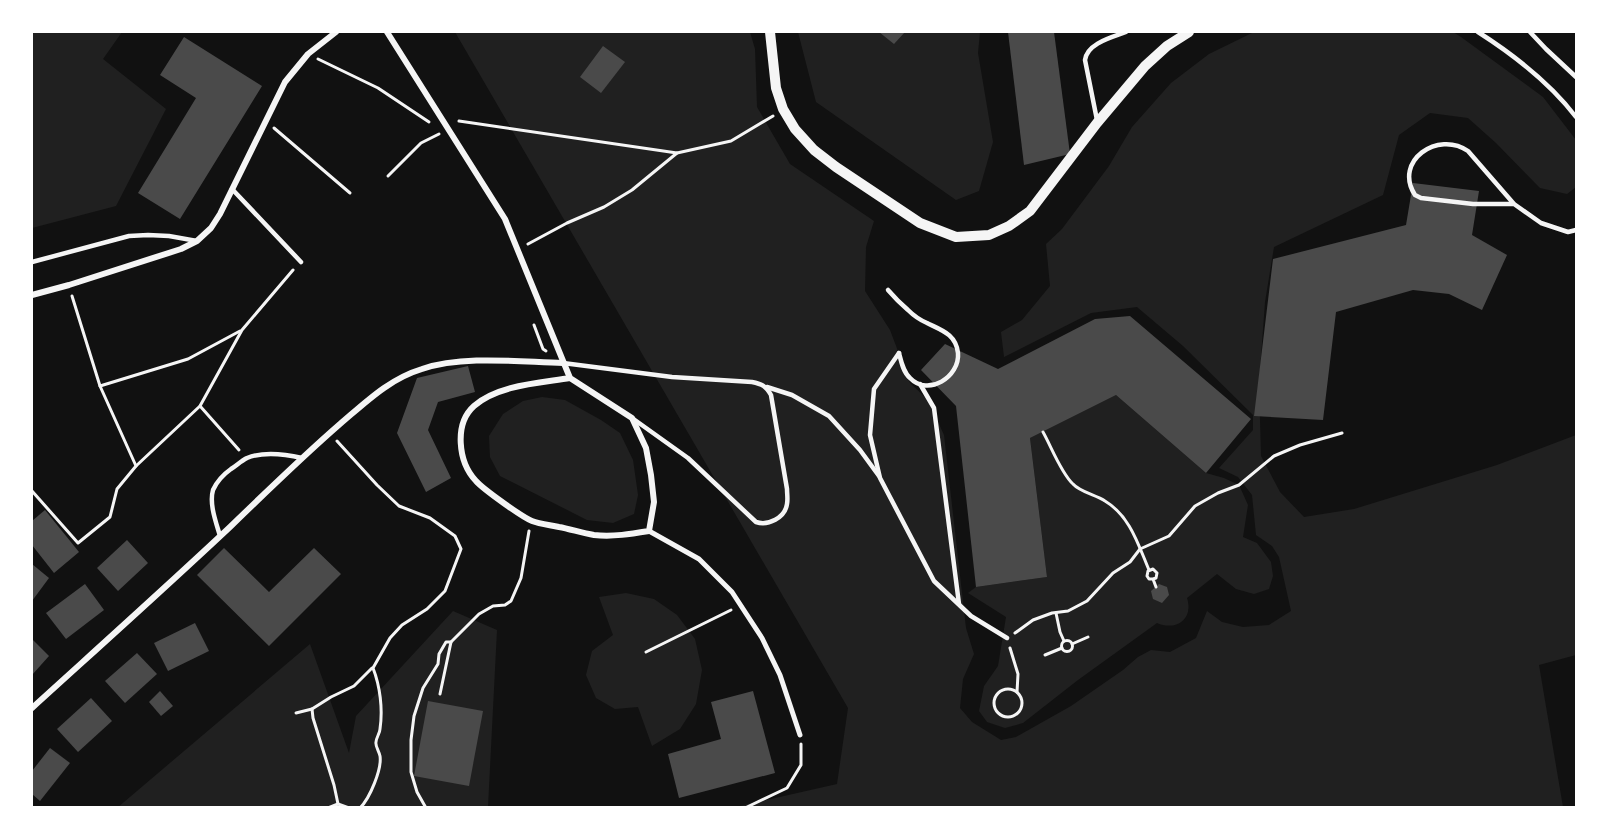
<svg xmlns="http://www.w3.org/2000/svg" width="1608" height="839" viewBox="0 0 1608 839" font-family="'DM Sans',sans-serif">
	<style>
		.green { fill: #202020 }
		.building { fill: #4a4a4a }
		.lines { fill: none; stroke-linecap: round; stroke-linejoin: round }
		.path { stroke: #f5f5f5; stroke-width: 3 }
		.service { stroke: #f5f5f5; stroke-width: 4.5 }
		.pedestrian { stroke: #f5f5f5; stroke-width: 5 }
		.minor { stroke: #f5f5f5; stroke-width: 6 }
		.tertiary { stroke: #f5f5f5; stroke-width: 10 }
	</style>
	<rect width="100%" height="100%" fill="#111"/>
	<g class="green">
		<polygon points="32,32 122,32 103,59 166,109 116,206 32,228"/>
		<polygon points="455,32 750,32 755,49 757,107 790,164 874,221 866,247 865,291 890,330 910,383 928,400 944,435 966,628 974,654 963,679 960,708 972,722 1001,740 1016,737 1071,706 1123,670 1138,657 1151,650 1170,652 1196,638 1207,611 1222,622 1243,627 1269,625 1291,611 1279,557 1272,546 1256,535 1252,495 1238,477 1219,468 1253,430 1253,415 1183,346 1137,307 1091,313 1004,357 1001,332 1022,320 1050,286 1046,244 1062,229 1109,166 1132,127 1171,83 1209,54 1254,32 1453,32 1461,37 1543,97 1576,140 1576,187 1567,194 1540,188 1496,143 1468,118 1430,113 1399,135 1383,195 1274,247 1265,302 1259,384 1261,456 1280,492 1304,517 1354,509 1497,465 1576,435 1576,655 1539,665 1563,807 735,807 837,784 848,708"/>
		<polygon points="798,32 980,32 978,53 993,142 979,191 956,200 816,102"/>
		<path d="M1116,395L1206,473L1224,478L1239,485L1248,505L1243,537L1257,543L1271,562L1273,576L1269,589L1254,594L1236,589L1217,574L1187,598C1194,620 1175,631 1157,623L1078,680L1023,723L1005,728L987,722L979,711L984,686L998,666L1006,617L968,593L976,587L1047,577L1030,438Z"/>
		<polygon points="542,397 565,400 601,420 620,433 633,460 638,495 634,514 613,523 587,520 500,476 490,457 489,436 503,414 523,401"/>
		<polygon points="626,593 654,599 677,615 695,639 702,670 696,704 680,729 652,746 638,707 615,709 596,698 586,675 592,651 613,635 599,597"/>
		<polygon points="453,611 497,630 488,807 117,808 310,644 349,753 356,716"/>
	</g>
	<g class="building">
		<polygon points="879,32 905,32 894,44"/>
		<polygon points="1008,32 1054,32 1070,154 1024,165"/>
		<polygon points="184,37 262,86 180,219 138,193 196,98 160,75"/>
		<polygon points="603,46 625,62 601,93 580,77"/>
		<polygon points="1413,183 1479,191 1472,235 1507,255 1482,310 1449,294 1413,290 1336,312 1323,420 1254,416 1273,259 1406,225"/>
		<polygon points="1130,316 1251,419 1206,473 1116,395 1030,438 1047,577 976,587 956,406 921,370 945,344 998,369 1095,319"/>
		<polygon points="468,366 475,392 438,402 428,430 451,478 426,492 397,433 417,378"/>
		<polygon points="45,510 79,552 54,573 32,545 32,521"/>
		<polygon points="127,540 148,563 118,591 97,568"/>
		<polygon points="224,548 269,592 314,548 341,574 269,646 197,575"/>
		<polygon points="32,564 49,578 32,601"/>
		<polygon points="85,584 104,610 66,639 46,613"/>
		<polygon points="1159,584 1167,587 1169,595 1162,603 1153,599 1151,591"/>
		<polygon points="195,623 209,651 168,671 154,643"/>
		<polygon points="32,639 49,656 32,675"/>
		<polygon points="137,653 157,674 125,703 105,681"/>
		<polygon points="160,691 173,706 161,716 149,702"/>
		<polygon points="753,691 775,773 679,798 668,754 721,739 711,702"/>
		<polygon points="91,698 112,721 78,752 57,729"/>
		<polygon points="428,701 483,711 469,786 414,776"/>
		<polygon points="50,748 70,763 40,801 32,794 32,771"/>
	</g>
	<g class="lines">
		<g class="path">
			<polyline points="318,59 378,88 429,122"/>
			<polyline points="459,121 677,153"/>
			<polyline points="274,128 350,193"/>
			<polyline points="388,176 421,143 439,134"/>
			<polyline points="528,244 567,223 604,207 632,190 677,153 731,141 773,116"/>
			<polyline points="72,296 100,386 136,466"/>
			<polyline points="534,325 543,349 546,351"/>
			<polyline points="100,386 188,359 240,331"/>
			<polyline points="200,406 239,450"/>
			<path d="M1043,432C1051,446 1061,473 1073,484C1080,492 1096,495 1105,501C1130,516 1138,544 1149,570"/>
			<path d="M337,441L377,485L399,506L430,518L455,536L461,549L445,591L427,609L402,625L390,638L373,668C380,686 383,709 380,729C380,733 376,738 376,742C375,746 379,751 380,756C382,769 370,798 360,808"/>
			<polyline points="32,491 78,543 110,517 117,489 136,466 200,406 242,330 293,270"/>
			<polyline points="1153,579 1156,578 1157,573 1153,569 1148,571 1147,576 1149,579 1153,579 1156,587"/>
			<polyline points="1056,613 1060,632 1064,641"/>
			<polyline points="1015,633 1033,620 1052,613 1068,611 1087,601 1113,573 1130,562 1140,549 1169,536 1195,506 1218,493 1239,485 1274,456 1300,445 1342,433"/>
			<circle cx="1067" cy="646" r="5.5"/>
			<polyline points="1072,644 1088,637"/>
			<polyline points="1010,648 1018,674 1017,692"/>
			<polyline points="646,652 731,610"/>
			<polyline points="1045,655 1062,648"/>
			<circle cx="1008" cy="703" r="14"/>
			<polyline points="440,694 451,642 479,614 493,606 505,605 511,601 521,578 529,531"/>
			<polyline points="296,713 312,709"/>
			<polyline points="338,804 334,785 313,718 312,709 331,697 354,686 372,668"/>
			<polyline points="328,808 338,804 349,808"/>
			<polyline points="426,808 417,792 411,772 411,740 414,716 423,688 438,664 439,654 446,642 451,642"/>
			<polyline points="745,808 787,788 801,765 801,744"/>
		</g>
		<g class="service">
			<path d="M1478,32C1514,55 1550,83 1576,117"/>
			<polyline points="1530,32 1546,49 1576,77"/>
			<path d="M1097,120L1085,60C1087,43 1113,37 1126,32"/>
			<polyline points="232,189 301,262"/>
			<path d="M1514,204H1473L1421,198L1415,195C1393,161 1438,130 1468,151L1514,204L1541,223L1568,232L1576,230"/>
			<polyline points="32,262 129,236 148,235 169,236 197,241"/>
			<path d="M888,290C894,297 901,304 908,310C913,315 920,320 927,323C941,330 956,334 958,353C960,377 928,397 910,378C903,372 901,361 899,353"/>
			<polyline points="899,353 874,389 870,435 880,478 934,581 971,616 1007,638"/>
			<path d="M563,363L672,377L752,382C762,384 766,386 771,395L787,489C787,494 788,499 787,504C785,518 768,526 756,522L688,458L632,418"/>
			<polyline points="920,384 934,408 959,604"/>
			<polyline points="767,387 792,395 829,416 860,450 879,476"/>
			<path d="M220,536C216,522 209,504 213,490C217,481 224,474 231,469C236,466 241,461 247,458C264,451 285,454 302,458"/>
		</g>
		<polyline class="pedestrian" points="649,531 699,559 732,592 762,638 780,675 800,735"/>
		<g class="minor">
			<path d="M387,32L505,219L570,378L632,418L646,448L651,475L654,502L649,531C631,534 613,537 594,535C582,533 570,529 559,527C550,525 540,524 532,521C522,517 483,489 476,481C458,462 454,424 474,406C498,385 540,383 570,378"/>
			<polyline points="32,295 69,285 181,249 197,241 211,228 220,214 285,82 308,54 336,32"/>
			<path d="M32,708C98,648 165,588 230,527C266,492 302,457 340,424C366,402 389,379 422,369C463,355 520,362 563,363"/>
		</g>
		<polyline class="tertiary" points="770,32 776,88 783,109 795,129 814,150 836,167 920,223 956,237 989,235 1009,226 1030,211 1097,123 1145,66 1167,46 1189,32"/>
	</g>
	<rect width="1608" height="839" fill="none" stroke="#ffffff" stroke-width="66"/>
</svg>
